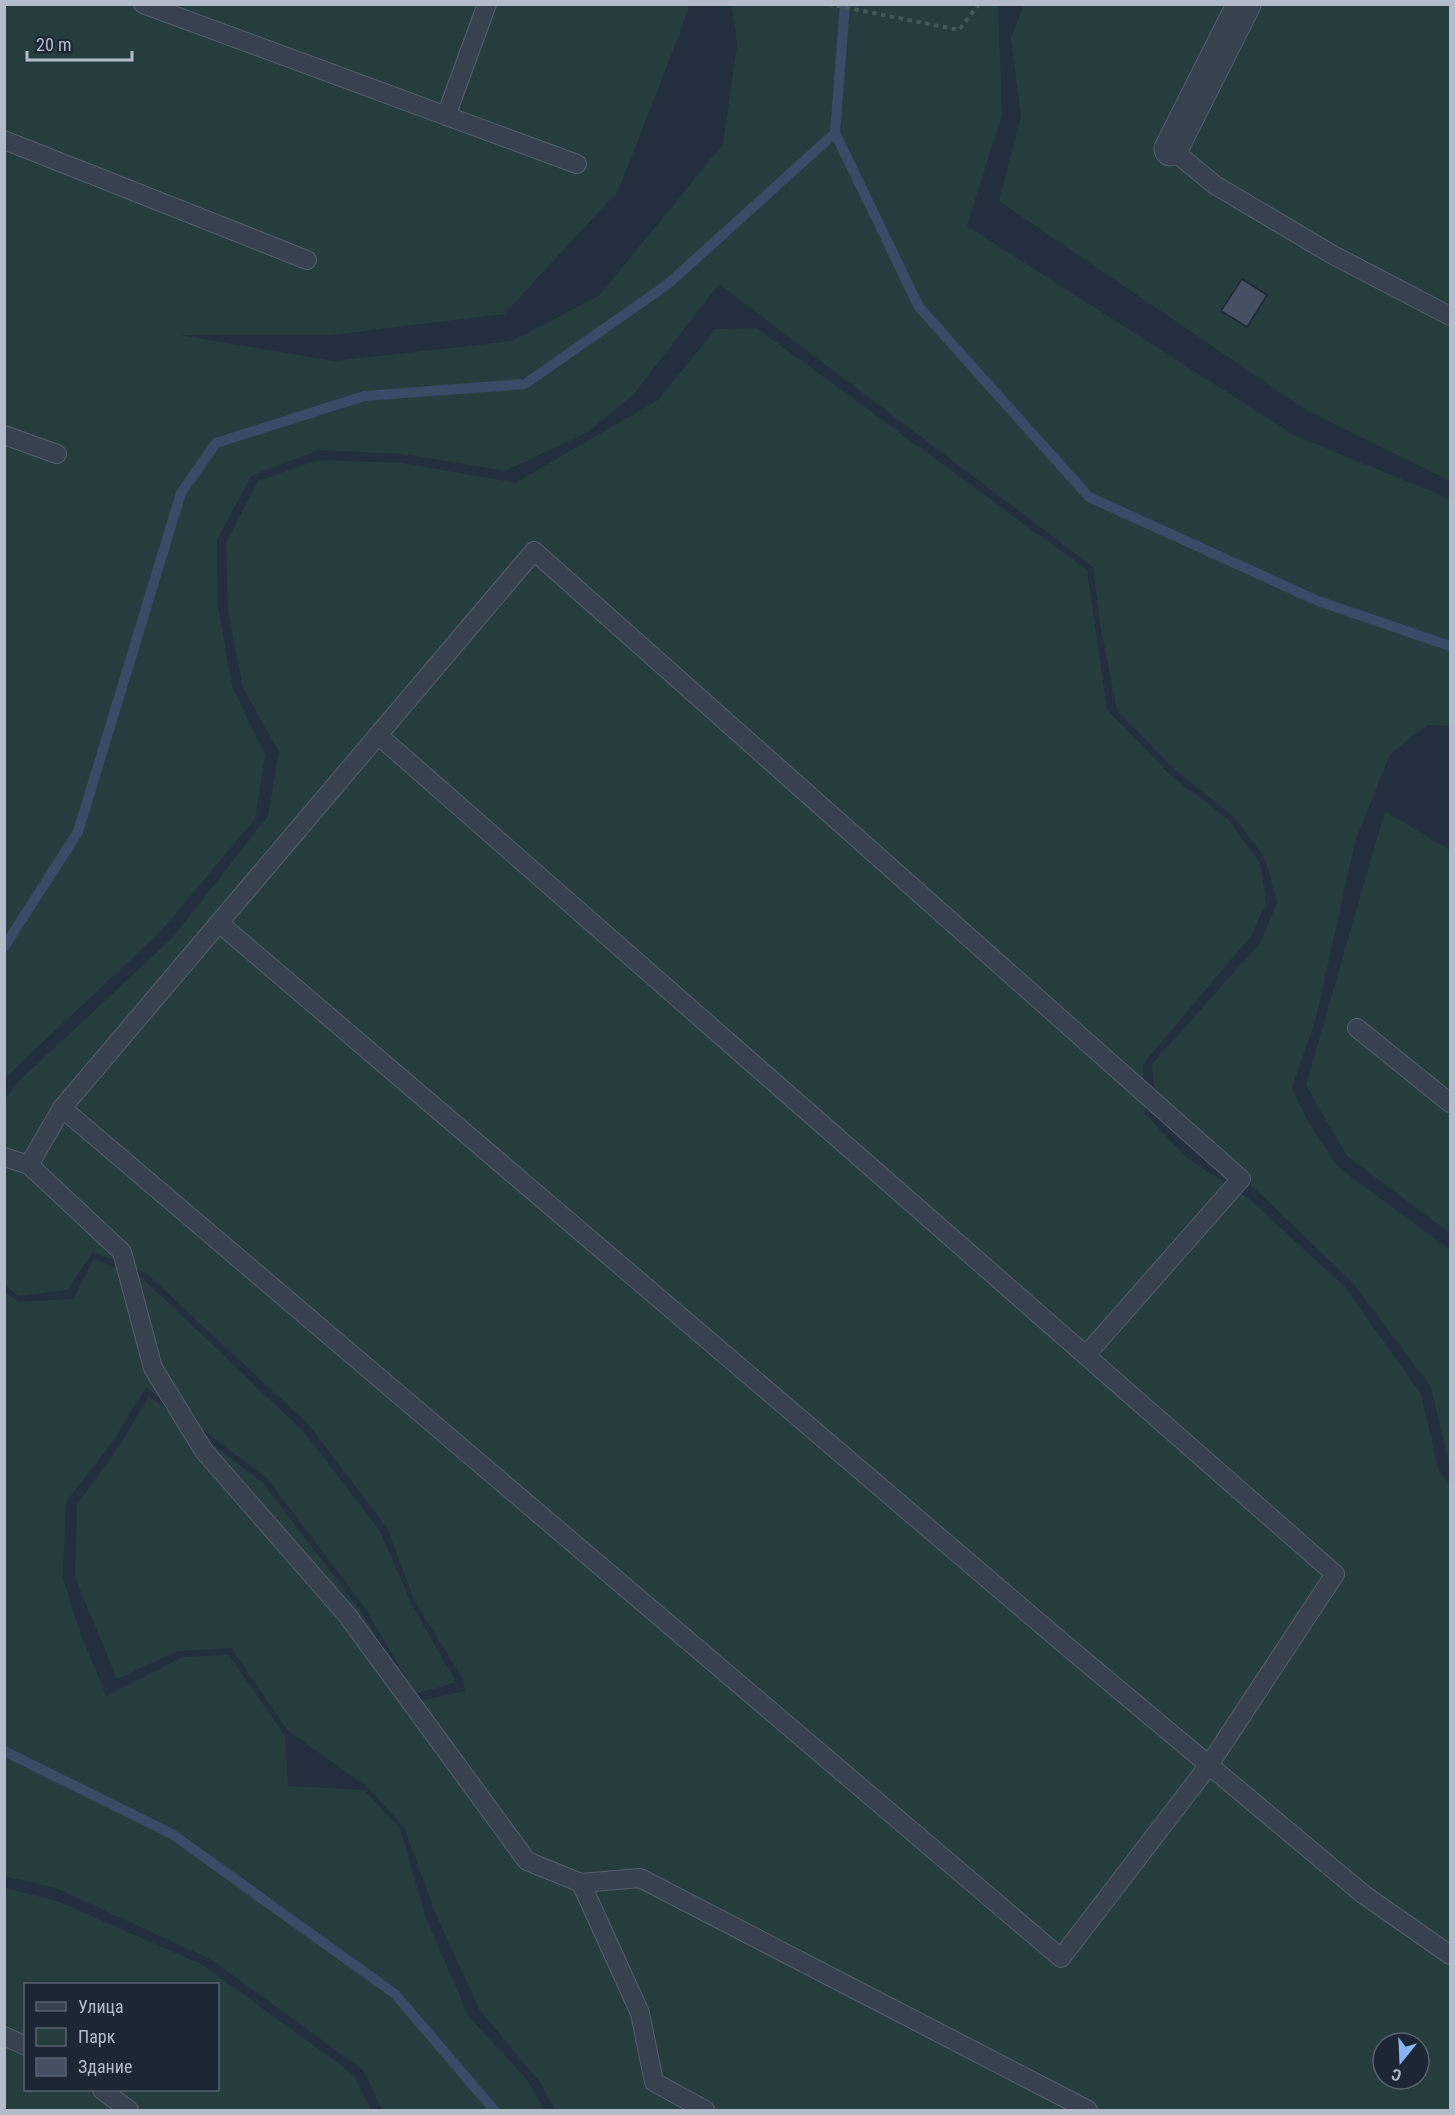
<svg xmlns="http://www.w3.org/2000/svg" width="1455" height="2115" viewBox="0 0 1455 2115" font-family="'Roboto Condensed',sans-serif">
	<style>
		.green { fill: #263c3f; fill-rule: evenodd }
		.lines { fill: none; stroke-linecap: round; stroke-linejoin: round }
		.stream { stroke: #394c67; stroke-width: 10 }
		.building { fill: #455162; stroke: #1f2835; stroke-width: 1.5 }
		.lane-casing { stroke: #565f6c; stroke-width: 20 }
		.street-casing { stroke: #565f6c; stroke-width: 35 }
		.path { stroke: #44595c; stroke-width: 4; stroke-dasharray: 4.5 4.5; stroke-linecap: butt }
		.lane { stroke: #38414e; stroke-width: 18 }
		.street { stroke: #38414e; stroke-width: 33 }
	</style>
	<rect width="100%" height="100%" fill="#242f3e"/>
	<g class="green">
		<polygon points="5,5 689,5 680,33 618,191 504,314 331,335 180,335 333,361 512,341 600,295 723,144 737,45 732,5 998,5 1002,114 967,226 1294,435 1450,499 1450,726 1427,725 1390,754 1355,842 1316,1018 1292,1088 1308,1121 1338,1167 1450,1250 1450,1468 1431,1387 1353,1283 1257,1191 1198,1149 1155,1109 1152,1064 1261,942 1277,902 1265,858 1233,816 1174,769 1117,710 1100,624 1093,567 719,284 633,395 588,432 505,471 403,454 319,450 251,476 217,540 218,607 232,686 265,755 255,819 161,931 5,1078"/>
		<polygon points="1024,5 1450,5 1450,481 1306,410 999,201 1021,116 1011,37"/>
		<path d="M757,328L1087,570L1107,709L1170,775L1228,819L1260,863L1266,903L1251,936L1143,1064L1145,1114L1186,1157L1249,1199L1345,1287L1421,1394L1439,1472L1450,1484V2110H555L540,2082L479,2009L436,1915L404,1827L365,1785L288,1731L231,1648L178,1651L117,1679L75,1577L77,1505L120,1445L149,1396L263,1483L360,1610L415,1702L465,1691L463,1679L415,1602L387,1528L309,1425L146,1273L93,1252L67,1290L18,1296L5,1285V1099L18,1082L173,937L268,816L279,752L243,688L228,612L226,543L258,481L318,460L402,463L515,483L658,400L716,329ZM1383,2043H1419V2079H1383Z"/>
		<polygon points="1385,811 1450,850 1450,1233 1347,1156 1306,1085"/>
		<polygon points="94,1259 142,1278 304,1432 380,1531 412,1605 456,1682 416,1694 365,1608 267,1478 146,1387 114,1440 66,1502 63,1578 80,1632 106,1696 183,1657 229,1655 285,1736 288,1786 364,1790 400,1828 425,1915 469,2017 528,2081 544,2110 382,2110 363,2070 212,1960 58,1889 5,1876 5,1293 19,1302 73,1299"/>
		<path d="M5,1888L57,1901L203,1965L354,2075L371,2110H5ZM26,1984H218V2090H26Z"/>
	</g>
	<g class="lines">
		<g class="stream">
			<polyline points="845,4 835,133 919,307 1089,497 1318,601 1450,646"/>
			<polyline points="4,947 78,832 181,493 216,443 364,396 525,384 668,284 835,133"/>
			<polyline points="4,1751 172,1834 395,1994 494,2110"/>
		</g>
	</g>
	<polygon class="building" points="1242,279 1267,295 1247,327 1221,311"/>
	<g class="lines">
		<g class="lane-casing">
			<g id="lane">
				<polyline points="143,4 577,164"/>
				<polyline points="446,116 487,4"/>
				<polyline points="4,140 307,260"/>
				<polyline points="1171,149 1215,185 1333,255 1450,316"/>
				<polyline points="4,435 57,454"/>
				<polyline points="219,923 1063,1643 1363,1894 1450,1955"/>
				<polyline points="1357,1028 1450,1103"/>
				<polyline points="62,1108 1061,1958 1209,1765 1335,1574 378,735"/>
				<polyline points="4,1157 29,1165 122,1252 153,1368 204,1451 347,1615 527,1861 581,1883"/>
				<polyline points="29,1165 62,1108 534,551 1241,1179 1086,1355"/>
				<polyline points="4,2036 26,2046"/>
				<polyline points="102,2090 129,2110"/>
				<polyline points="705,2110 654,2082 640,2013 581,1883 640,1878 1088,2110"/>
			</g>
		</g>
		<g class="street-casing">
			<polyline id="street" points="1171,149 1244,4"/>
		</g>
		<polyline class="path" points="828,4 959,30 979,4"/>
		<use href="#lane" class="lane"/>
		<use href="#street" class="street"/>
	</g>
	<rect width="1455" height="2115" fill="none" stroke="#b4bcc9" stroke-width="12"/>
	<rect x="24" y="1983" width="195" height="108" fill="#1d2633" stroke="#59626f" stroke-width="1.5"/>
	<rect x="36" y="2002" width="30" height="9" fill="#38414e" stroke="#59626f" stroke-width="1.5"/>
	<text x="78" y="2013" font-size="18" fill="#b4bcc9">Улица</text>
	<rect x="36" y="2028" width="30" height="18" fill="#263c3f" stroke="#59626f" stroke-width="1.5"/>
	<text x="78" y="2043" font-size="18" fill="#b4bcc9">Парк</text>
	<rect x="36" y="2058" width="30" height="18" fill="#455162" stroke="#59626f" stroke-width="1.5"/>
	<text x="78" y="2073" font-size="18" fill="#b4bcc9">Здание</text>
	<g transform="translate(1401 2061) rotate(198)"><circle r="28" fill="#1d2633" stroke="#59626f" stroke-width="1.5"/>
	<path d="M0-4.5L10 22L0 15L-10 22Z" fill="#8ab4f8"/>
	<text y="-9" font-size="16" font-weight="bold" text-anchor="middle" fill="#b4bcc9">С</text>
	</g>
	<path d="M27 51v9h105v-9" fill="none" stroke="#b4bcc9" stroke-width="3"/>
	<text x="36" y="51" font-size="18" fill="#b4bcc9" stroke="#1d2633" stroke-width="4.5" paint-order="stroke">20 m</text>
</svg>
